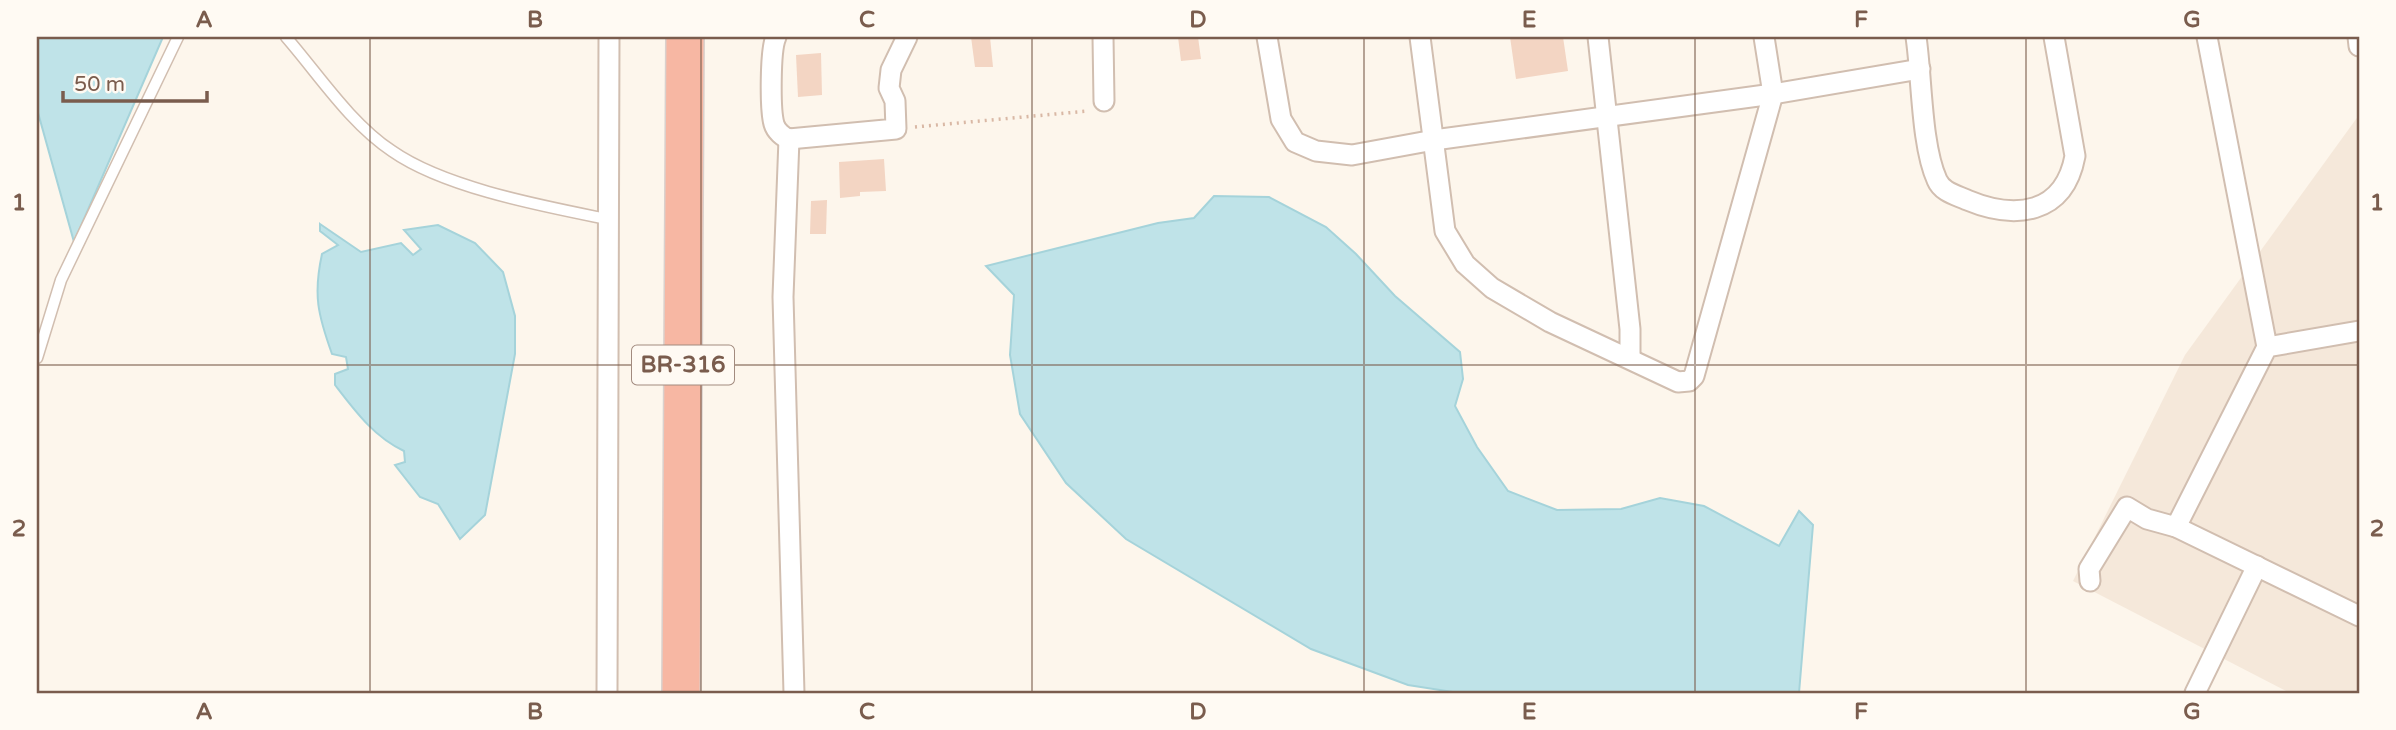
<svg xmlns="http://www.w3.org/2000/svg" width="2396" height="730" viewBox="0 0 2396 730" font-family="'Varela Round',sans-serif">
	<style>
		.residential { fill: #f5e8da }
		.water { fill: #bfe3e8; stroke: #a5d3da; stroke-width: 2 }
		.building { fill: #f3d5c3 }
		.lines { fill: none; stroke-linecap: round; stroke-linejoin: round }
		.lane-casing { stroke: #d1beb0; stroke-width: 13 }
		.street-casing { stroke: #d1beb0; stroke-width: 23 }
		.highway-casing { stroke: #dad1cd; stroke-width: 40 }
		.path { stroke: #d9b8a5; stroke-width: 3.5; stroke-dasharray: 2 5; stroke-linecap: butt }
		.lane { stroke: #fff; stroke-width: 10 }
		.street { stroke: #fff; stroke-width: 19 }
		.highway { stroke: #f7b7a3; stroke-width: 37 }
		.grid { fill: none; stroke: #7a5c4d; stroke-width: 2; stroke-opacity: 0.55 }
		.labels { text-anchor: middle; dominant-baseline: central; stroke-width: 5; stroke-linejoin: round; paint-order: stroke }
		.shield { fill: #fffaf3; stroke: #a28b7f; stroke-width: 2 }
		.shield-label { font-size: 23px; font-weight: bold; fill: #7a5c4d }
		.neatline { fill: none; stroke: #7a5c4d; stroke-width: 2.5 }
		.grid-label { font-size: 23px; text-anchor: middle; font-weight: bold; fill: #7a5c4d }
	</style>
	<rect width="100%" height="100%" fill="#fdf6ec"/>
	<polygon class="residential" points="2359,115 2359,693 2290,693 2073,581 2185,355"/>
	<g class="water">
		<polygon points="37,37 163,37 74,242 37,109"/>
		<polygon points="1214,196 1269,197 1326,227 1356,254 1395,296 1460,352 1463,379 1455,406 1477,447 1508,491 1557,510 1621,509 1660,498 1704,506 1779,546 1799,511 1813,525 1799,693 1459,693 1408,685 1311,649 1126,539 1066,483 1020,414 1010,355 1014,295 986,266 1158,223 1194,218"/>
		<path d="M320,224L361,252L401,243L413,255L421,249L404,230L438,225L475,243L503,272L515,316V354L485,515L460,539L438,504L420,497L395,465L405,462L404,451C374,437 355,411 335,385V374L348,369L346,357L332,354C318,315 313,295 322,254L338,245L320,231Z"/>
	</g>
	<g class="building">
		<polygon points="971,37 990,37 993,67 975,67"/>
		<polygon points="1178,37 1198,37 1201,59 1181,61"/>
		<polygon points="1510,37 1563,37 1568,71 1516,79"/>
		<polygon points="821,53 822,95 798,97 796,55"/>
		<polygon points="884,159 886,191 860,192 860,196 840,198 839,162"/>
		<polygon points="827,200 826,234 810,234 811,201"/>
	</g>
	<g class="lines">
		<g class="lane-casing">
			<g id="lane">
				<path d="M286,37C319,75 350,123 392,151C445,188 543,206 607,219"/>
				<polyline points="37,358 61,280 178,37"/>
			</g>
		</g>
		<g class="street-casing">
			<g id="street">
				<path d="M776,37C770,50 770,110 774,124C776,131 783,137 789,139"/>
				<polyline points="1103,37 1104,101"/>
				<polyline points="1267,37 1281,119 1295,142 1316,151 1352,155 1434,140 1773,94 1920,69"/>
				<polyline points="1420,37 1445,231 1465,264 1492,288 1550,322 1678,382 1689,381 1694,376 1773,94 1764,37"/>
				<polyline points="1598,37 1630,329 1630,358"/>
				<path d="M1916,37C1922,77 1921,145 1937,180C1942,192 1956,195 1967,200C2015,220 2064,215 2075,156L2054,37"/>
				<polyline points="2207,37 2267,347"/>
				<polyline points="2358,37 2359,46"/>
				<polyline points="789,139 783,297 794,693"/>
				<polyline points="789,139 896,129 895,101 889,88 891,70 907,37"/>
				<polyline points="2176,527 2267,347 2359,331"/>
				<polyline points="2090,581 2089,569 2127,507 2147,519 2176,527 2359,616"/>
				<polyline points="607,693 609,37"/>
				<polyline points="2195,693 2257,566"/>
			</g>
		</g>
		<g class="highway-casing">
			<polyline id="highway" points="681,693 685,37"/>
		</g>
		<polyline class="path" points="915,127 1088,111"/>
		<use href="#lane" class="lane"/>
		<use href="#street" class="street"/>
		<use href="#highway" class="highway"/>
	</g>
	<path class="grid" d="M370,37V693M701,37V693M1032,37V693M1364,37V693M1695,37V693M2026,37V693M37,365H2359"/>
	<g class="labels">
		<rect class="shield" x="632" y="345.5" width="102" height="39" rx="5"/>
		<g class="shield-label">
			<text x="683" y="365">BR-316</text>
		</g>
	</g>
	<rect width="2396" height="730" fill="none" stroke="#fffaf3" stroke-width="77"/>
	<path d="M63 91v10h144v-10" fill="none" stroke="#7a5c4d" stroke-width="3.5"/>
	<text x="74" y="91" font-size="21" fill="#7a5c4d" stroke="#fffaf3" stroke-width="5" paint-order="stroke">50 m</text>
	<rect x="38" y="38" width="2320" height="654" class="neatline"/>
	<g class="grid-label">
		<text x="204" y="27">A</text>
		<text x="535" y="27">B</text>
		<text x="867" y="27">C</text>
		<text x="1198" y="27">D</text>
		<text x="1529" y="27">E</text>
		<text x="1861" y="27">F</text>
		<text x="2192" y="27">G</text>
		<text x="19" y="210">1</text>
		<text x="2377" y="210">1</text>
		<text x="19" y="536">2</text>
		<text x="2377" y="536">2</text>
		<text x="204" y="719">A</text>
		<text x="535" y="719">B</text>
		<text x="867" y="719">C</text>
		<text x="1198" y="719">D</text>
		<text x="1529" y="719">E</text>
		<text x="1861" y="719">F</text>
		<text x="2192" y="719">G</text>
	</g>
</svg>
